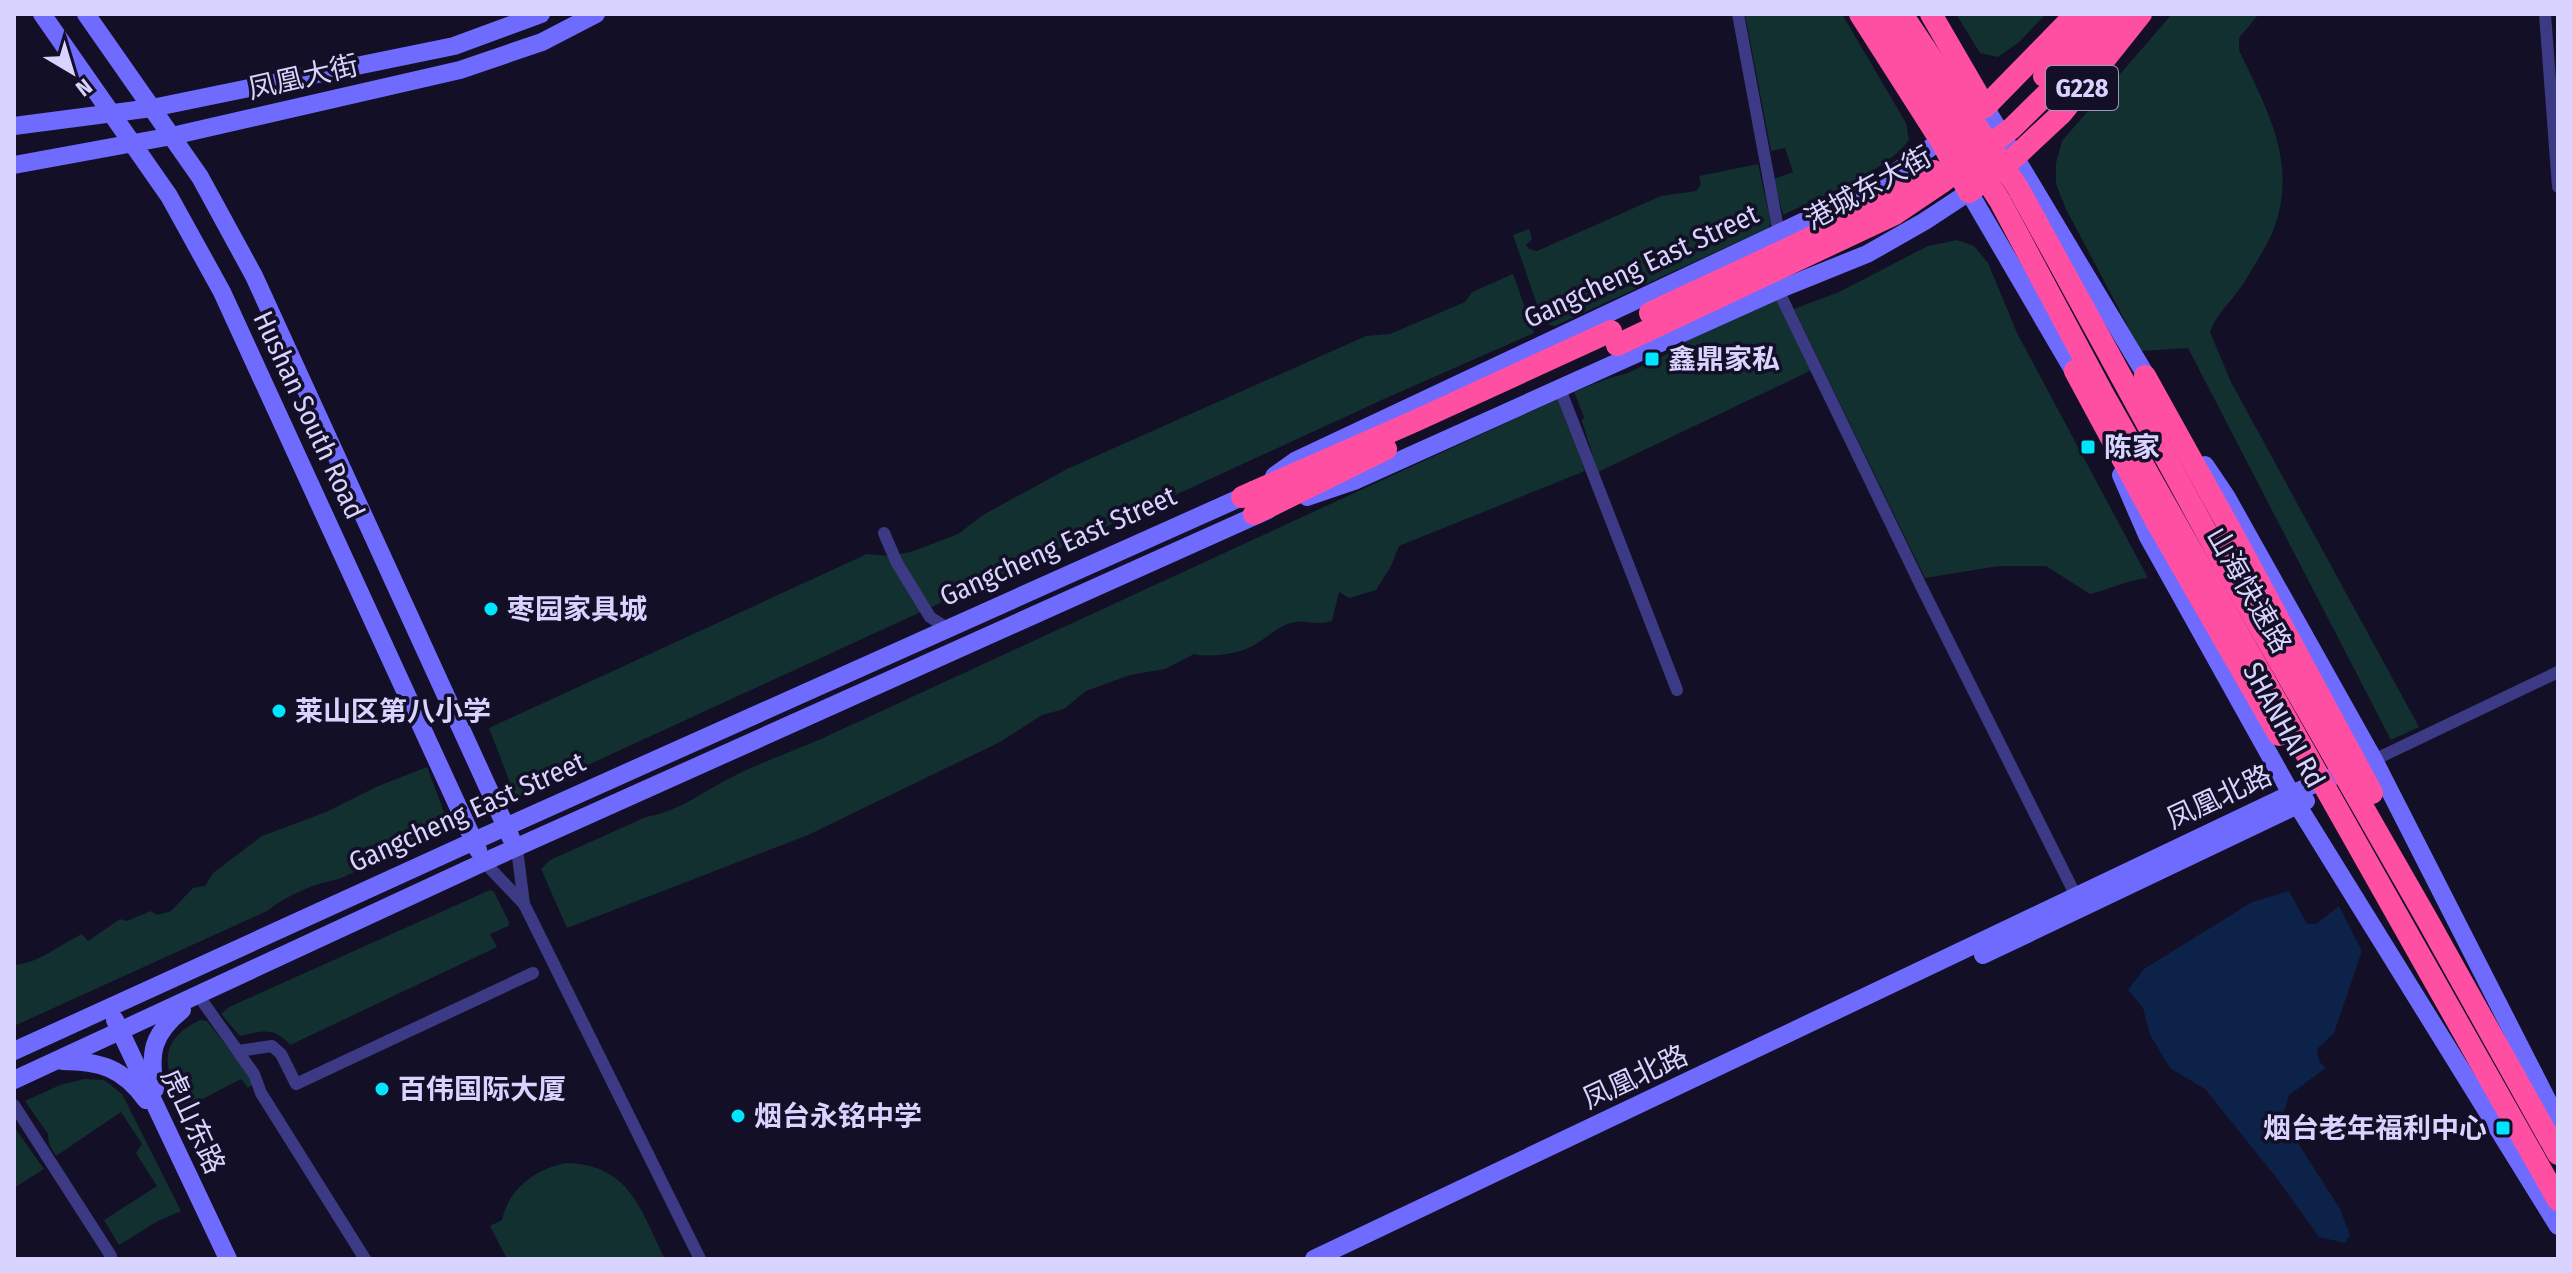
<svg xmlns="http://www.w3.org/2000/svg" width="2572" height="1273" viewBox="0 0 2572 1273" font-family="'Fira Sans Condensed','Noto Sans SC',sans-serif">
	<style>
		.green { fill: #12302f }
		.water { fill: #0c2248 }
		.lines { fill: none; stroke-linecap: round; stroke-linejoin: round }
		.street { stroke: #3d3a85; stroke-width: 12 }
		.secondary { stroke: #6f6bff; stroke-width: 18 }
		.highway { stroke: #ff4fa3; stroke-width: 22 }
		.highway-bridge { stroke: #ff4fa3; stroke-width: 22 }
		.poi-dot { fill: #00e5ff; stroke: #130f26; stroke-width: 3 }
		.labels { text-anchor: middle; dominant-baseline: central; stroke-width: 7; stroke-linejoin: round; paint-order: stroke }
		.shield { fill: #130f26; stroke: #9e99be; stroke-width: 2 }
		.shield-label { font-size: 26px; font-weight: bold; fill: #d9d4ff }
		.street-label { font-size: 28px; fill: #d9d4ff; stroke: #130f26 }
		.poi-label { font-size: 28px; font-weight: bold; fill: #d9d4ff; stroke: #130f26; text-anchor: start }
	</style>
	<rect width="100%" height="100%" fill="#130f26"/>
	<g class="green">
		<path d="M1745,14H1842L1906,123L1909,140C1886,172 1819,197 1783,215L1774,179L1793,172L1785,148L1771,151Z"/>
		<polygon points="1956,14 2046,14 2018,43 1998,57 1980,53"/>
		<path d="M2172,14H2259L2239,38V50C2267,110 2300,165 2272,233C2266,248 2256,262 2248,276C2237,297 2218,310 2210,332L2231,382L2419,727L2391,740L2188,348L2141,351L2066,209L2056,184V163L2062,141Z"/>
		<polygon points="1758,164 1771,224 1768,228 1555,326 1549,325 1541,316 1513,235 1529,229 1532,239 1526,245 1529,249 1537,251 1661,196 1696,191 1701,184 1699,176"/>
		<path d="M1957,240L1974,246L1988,263L2017,333L2148,578C2127,580 2110,589 2090,594L2046,566H1999L1925,578L1794,309L1839,292L1928,246Z"/>
		<polygon points="1513,274 1534,333 1384,399 516,798 489,728 867,554 888,556 911,552 958,534 983,515 1067,469 1366,336 1390,334 1465,302 1472,292"/>
		<polygon points="1777,300 1812,370 1598,472 1582,421 1584,417 1574,392 1609,378 1628,373 1671,352 1688,340"/>
		<path d="M1558,399L1585,471L1399,546L1391,566L1376,590L1349,598L1339,592L1332,621C1314,626 1309,620 1295,622C1280,624 1268,637 1256,644C1240,654 1211,658 1194,654L1165,669L1130,675L1086,691L1064,709L1042,715L1000,742L808,835L567,928L541,869L550,860L646,817C679,811 701,793 730,778C759,763 791,752 821,739Z"/>
		<path d="M427,767L450,828L446,831L339,879C313,884 287,895 267,911L14,1026V965C37,964 61,944 82,934L88,941L120,919L127,921L151,911L157,915L171,911L193,888L205,886L213,873L262,836L326,812L376,787Z"/>
		<path d="M490,890L494,892L509,922L508,926L490,934L497,947L290,1045C274,1026 262,1031 240,1036L221,1014L229,1007Z"/>
		<path d="M200,1020L207,1021L255,1083L248,1088L241,1079L183,1109C167,1070 153,1043 200,1020Z"/>
		<polygon points="84,1079 104,1080 122,1094 181,1211 158,1221 119,1245 104,1220 157,1186 136,1153 142,1144 121,1112 56,1156 49,1144 48,1134 25,1101 60,1085"/>
		<polygon points="14,1127 44,1169 14,1188"/>
		<path d="M565,1163C630,1164 640,1209 665,1259H507L490,1226L502,1220C509,1188 535,1170 565,1163Z"/>
	</g>
	<polygon class="water" points="2289,891 2307,924 2316,924 2339,906 2362,951 2334,1033 2317,1049 2319,1061 2326,1068 2289,1095 2284,1112 2289,1129 2340,1209 2350,1235 2345,1243 2319,1237 2275,1176 2205,1089 2170,1068 2150,1035 2143,1008 2128,990 2144,969 2252,902"/>
	<g class="lines">
		<g class="street">
			<polyline points="1738,14 1779,234"/>
			<polyline points="2545,14 2558,187"/>
			<polyline points="1778,290 1922,588 2076,896"/>
			<polyline points="1560,389 1677,690"/>
			<polyline points="884,533 897,563 930,617 947,628"/>
			<polyline points="2374,760 2558,672"/>
			<polyline points="517,849 524,904 700,1259"/>
			<polyline points="484,862 524,904"/>
			<polyline points="198,995 254,1074 261,1093 365,1259"/>
			<polyline points="238,1051 272,1046 281,1054 296,1084 533,973"/>
			<polyline points="14,1105 111,1256"/>
		</g>
		<g class="secondary">
			<polyline points="42,14 169,196 222,292 478,850"/>
			<polyline points="86,14 200,177 254,276 511,838"/>
			<polyline points="1976,113 1985,107 2153,387"/>
			<polyline points="14,126 152,108 454,46 541,14"/>
			<polyline points="14,165 172,136 460,70 542,42 596,14"/>
			<polyline points="2205,465 2226,496 2374,760 2558,1121"/>
			<polyline points="2121,475 2147,535 2298,806 2558,1226"/>
			<polyline points="1274,476 1295,461 1851,199 1893,174 1950,134"/>
			<polyline points="1307,497 1354,481 1778,290 1867,254 1925,221 1969,192 2080,382"/>
			<polyline points="1983,955 2306,801"/>
			<polyline points="115,1020 228,1259"/>
			<polyline points="14,1051 474,841 1242,497 1253,490"/>
			<path d="M62,1061C100,1061 123,1068 146,1100"/>
			<polyline points="14,1080 484,862 1268,510"/>
			<path d="M155,1089C149,1053 152,1034 182,1010"/>
			<polyline points="1314,1259 2291,794 2334,776"/>
		</g>
		<g class="highway">
			<polyline points="1860,14 1941,141 1969,192 2016,156 2062,113 2141,14"/>
			<polyline points="1931,14 1985,107 2076,14"/>
			<polyline points="2075,371 2156,521"/>
			<polyline points="2145,376 2230,529"/>
			<polyline points="1242,497 1415,421 1611,331"/>
			<polyline points="1254,514 1386,449"/>
		</g>
		<g class="highway-bridge">
			<polyline points="1879,14 2000,201 2103,394 2558,1200"/>
			<polyline points="1902,14 2018,188 2226,568 2428,921 2558,1154"/>
			<polyline points="2044,76 2100,14"/>
			<path d="M1650,313C1746,267 1844,227 1934,171"/>
			<polyline points="1617,345 1895,214 1941,183 2012,128 2068,73 2120,14"/>
			<polyline points="2156,521 2279,735"/>
			<polyline points="2230,529 2372,793"/>
		</g>
	</g>
	<g class="poi-dot">
		<rect x="1644" y="351" width="16" height="16" rx="4"/>
		<rect x="2080" y="439" width="16" height="16" rx="4"/>
		<circle cx="491" cy="609" r="8"/>
		<circle cx="279" cy="711" r="8"/>
		<circle cx="382" cy="1089" r="8"/>
		<circle cx="738" cy="1116" r="8"/>
		<rect x="2495" y="1120" width="16" height="16" rx="4"/>
	</g>
	<g class="labels">
		<rect class="shield" x="2046" y="66" width="72" height="44" rx="6"/>
		<g class="shield-label">
			<text x="2082" y="88">G228</text>
		</g>
		<g class="street-label">
			<text transform="translate(303 77) rotate(-13)">凤凰大街</text>
			<text transform="translate(1868 188) rotate(-29)">港城东大街</text>
			<text transform="translate(1641 266) rotate(-25)">Gangcheng East Street</text>
			<text transform="translate(309 415) rotate(65)">Hushan South Road</text>
			<text transform="translate(1058 546) rotate(-24)">Gangcheng East Street</text>
			<text transform="translate(2249 590) rotate(60)">山海快速路</text>
			<text transform="translate(2284 725) rotate(61)">SHANHAI Rd</text>
			<text transform="translate(2219 797) rotate(-25)">凤凰北路</text>
			<text transform="translate(467 812) rotate(-24)">Gangcheng East Street</text>
			<text transform="translate(1635 1077) rotate(-25)">凤凰北路</text>
			<text transform="translate(193 1121) rotate(65)">虎山东路</text>
		</g>
		<g class="poi-label">
			<text x="1668" y="359">鑫鼎家私</text>
			<text x="2104" y="447">陈家</text>
			<text x="507" y="609">枣园家具城</text>
			<text x="295" y="711">莱山区第八小学</text>
			<text x="398" y="1089">百伟国际大厦</text>
			<text x="754" y="1116">烟台永铭中学</text>
			<text x="2487" y="1128" text-anchor="end">烟台老年福利中心</text>
		</g>
	</g>
	<rect width="2572" height="1273" fill="none" stroke="#d9d4ff" stroke-width="32"/>
	<g transform="translate(72 72) rotate(142)" stroke="#130f26" stroke-width="6" paint-order="stroke">
	<path d="M0-6L14 30L0 20L-14 30Z" fill="#d9d4ff"/>
	<text y="-12" font-size="22" font-weight="bold" text-anchor="middle" fill="#d9d4ff">N</text>
	</g>
</svg>
